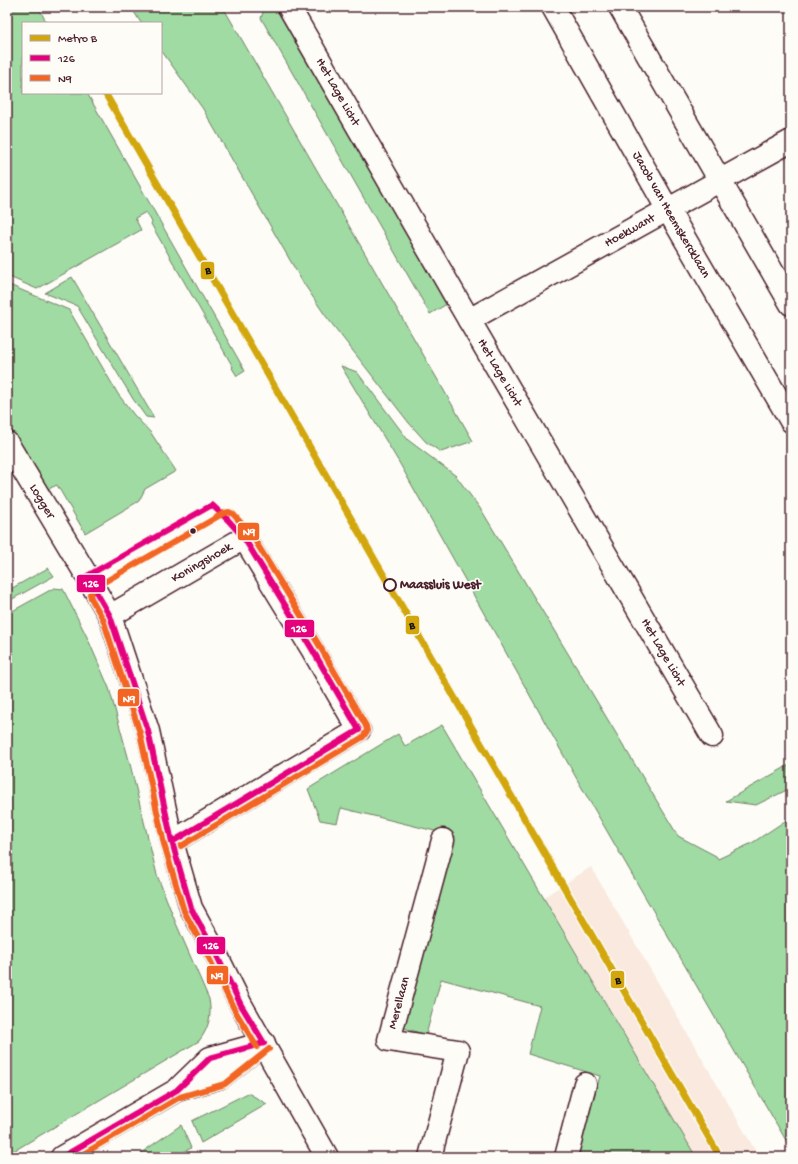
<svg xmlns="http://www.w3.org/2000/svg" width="798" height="1164" viewBox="0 0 798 1164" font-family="'Gochi Hand',sans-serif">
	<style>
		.built { fill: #f9e9de }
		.green { fill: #9fdba2; stroke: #747d66 }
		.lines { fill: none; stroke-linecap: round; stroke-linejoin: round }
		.minor-casing { stroke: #4a1f2b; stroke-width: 25 }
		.minor { stroke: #fdfcf7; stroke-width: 22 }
		.bus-1-casing { stroke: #fdfcf7; stroke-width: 9 }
		.bus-2-casing { stroke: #fdfcf7; stroke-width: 9 }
		.bus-1 { stroke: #e5007d; stroke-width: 6 }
		.bus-2 { stroke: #f26522; stroke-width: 6 }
		.metro-1-casing { stroke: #fdfcf7; stroke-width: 10 }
		.metro-1 { stroke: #d2a60c; stroke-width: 7 }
		.bus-dot { fill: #4a1f2b; stroke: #fdfcf7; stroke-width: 1.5 }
		.stop-dot { fill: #fdfcf7; stroke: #4a1f2b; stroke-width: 2 }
		.labels { text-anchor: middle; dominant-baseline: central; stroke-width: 3.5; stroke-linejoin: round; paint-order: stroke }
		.street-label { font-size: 13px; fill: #4a1f2b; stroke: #fdfcf7 }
		.stop-label { font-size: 13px; font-weight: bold; fill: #4a1f2b; stroke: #fdfcf7; text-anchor: start }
		.line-badge { stroke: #fdfcf7; stroke-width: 1.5 }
		.badge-label { font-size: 11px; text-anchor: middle; font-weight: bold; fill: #fff }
		.pale-badge-label { font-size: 11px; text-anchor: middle; font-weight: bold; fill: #111 }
	</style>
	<rect width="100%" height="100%" fill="#fdfcf7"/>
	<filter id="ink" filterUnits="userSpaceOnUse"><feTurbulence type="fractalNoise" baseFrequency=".025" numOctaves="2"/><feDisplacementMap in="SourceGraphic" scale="8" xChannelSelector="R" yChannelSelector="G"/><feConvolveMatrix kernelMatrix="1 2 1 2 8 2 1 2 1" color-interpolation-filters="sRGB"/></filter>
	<g filter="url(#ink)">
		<polygon class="built" points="591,867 759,1157 696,1157 544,897"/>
		<g class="green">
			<polygon points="7,7 38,7 47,23 23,23 23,93 87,93 245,371 237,376 232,368 233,367 151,224 152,222 146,212 135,218 141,230 37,289 7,276"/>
			<polygon points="131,7 223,7 473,441 441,452 426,442 409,423 325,315 302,281 203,109 161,50 161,23 141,23"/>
			<polygon points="265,7 275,7 447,304 430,314 261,18"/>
			<polygon points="72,277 154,418 146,417 133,399 77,306 45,293"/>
			<polygon points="7,284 69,310 118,394 134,415 151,433 176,471 145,489 139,501 85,533 57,485 46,490 7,422"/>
			<polygon points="341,366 357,372 408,440 456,476 482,511 678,836 716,856 718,859 752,843 791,817 791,1149 578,781 400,464"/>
			<polygon points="48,568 54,576 7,602 7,591"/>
			<path d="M54,588L63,589L87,637L109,688L130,764L157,875L175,921L209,999C212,1015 209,1028 199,1041L7,1155V614Z"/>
			<polygon points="442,725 696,1157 577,1157 600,1076 528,1054 540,1006 441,979 426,1035 401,1027 455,836 341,808 337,823 320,820 308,789 398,734 405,746"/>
			<polygon points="791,764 791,788 756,805 726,801"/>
			<polygon points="248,1093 267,1104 201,1143 192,1121"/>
			<polygon points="181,1125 191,1148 175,1157 145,1157 141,1153"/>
		</g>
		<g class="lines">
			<g class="minor-casing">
				<g id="minor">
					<path id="s1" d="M289,7L458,301L712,736"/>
					<path id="s2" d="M553,7L668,210L791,421"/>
					<polyline points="620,7 791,304"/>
					<path id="s3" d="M469,320L791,141"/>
					<path id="s4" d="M7,443L87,576L110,616L148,731L172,842L191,908L216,954L241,1005L327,1157"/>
					<path id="s5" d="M110,616L244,538L312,649L359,730L172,842"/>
					<polyline points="180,1087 210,1058 253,1046"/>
					<polyline points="62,1157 177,1090 221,1077 264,1043"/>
					<path id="s6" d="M430,1157L458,1051L389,1040L443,840"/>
					<polyline points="566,1157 585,1084"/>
				</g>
			</g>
			<use href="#minor" class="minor"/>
			<g class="bus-1-casing">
				<g id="bus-1">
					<polygon points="212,505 228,520 244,538 312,649 359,730 172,842 148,731 110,616 87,576"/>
					<polyline points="172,842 191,908 216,954 241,1005 264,1043"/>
					<polyline points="62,1157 177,1090 210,1058 264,1043"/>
				</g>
			</g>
			<g class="bus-2-casing">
				<g id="bus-2">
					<polyline points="164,844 140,733 103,619 91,598 90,594 94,588 224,513 229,512 233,514 251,534 319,645 366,726 367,731 363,737 181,846"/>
					<polyline points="164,844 184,911 209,958 234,1009 257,1047"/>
					<polyline points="78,1157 180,1097 225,1084 269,1049"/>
				</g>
			</g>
			<use href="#bus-1" class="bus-1"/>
			<use href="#bus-2" class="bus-2"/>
			<g class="metro-1-casing">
				<polyline id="metro-1" points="105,93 720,1157"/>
			</g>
			<use href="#metro-1" class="metro-1"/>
		</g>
	</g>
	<circle class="bus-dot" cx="193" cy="531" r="3.5"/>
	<circle class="stop-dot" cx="390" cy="585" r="6"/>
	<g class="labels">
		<g class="street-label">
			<text stroke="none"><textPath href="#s1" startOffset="98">Het Lage Licht</textPath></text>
			<text stroke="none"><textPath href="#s2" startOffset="239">Jacob van Heemskercklaan</textPath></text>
			<text stroke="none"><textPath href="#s3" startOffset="184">Hoekwant</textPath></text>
			<text stroke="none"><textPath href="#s1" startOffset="422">Het Lage Licht</textPath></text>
			<text stroke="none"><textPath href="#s4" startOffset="68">Logger</textPath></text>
			<text stroke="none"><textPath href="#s5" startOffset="106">Koningshoek</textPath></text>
			<text stroke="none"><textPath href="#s1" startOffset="746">Het Lage Licht</textPath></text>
			<text stroke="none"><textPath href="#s6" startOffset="218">Merellaan</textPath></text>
		</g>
		<g class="stop-label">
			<text x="400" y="585">Maassluis West</text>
		</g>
	</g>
	<g class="line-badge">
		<rect x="200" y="261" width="15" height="19" rx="4" fill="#d2a60c"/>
		<rect x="237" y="522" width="23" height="19" rx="4" fill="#f26522"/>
		<rect x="76" y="574" width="30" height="19" rx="4" fill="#e5007d"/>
		<rect x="405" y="615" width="15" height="20" rx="4" fill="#d2a60c"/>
		<rect x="284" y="619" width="31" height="19" rx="4" fill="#e5007d"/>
		<rect x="117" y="688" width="23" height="19" rx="4" fill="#f26522"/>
		<rect x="196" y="936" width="30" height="19" rx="4" fill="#e5007d"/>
		<rect x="206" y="965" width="23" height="20" rx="4" fill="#f26522"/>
		<rect x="610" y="970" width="15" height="19" rx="4" fill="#d2a60c"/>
	</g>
	<g class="badge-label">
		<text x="249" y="535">N9</text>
		<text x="91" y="587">126</text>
		<text x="299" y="632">126</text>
		<text x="129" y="702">N9</text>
		<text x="211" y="949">126</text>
		<text x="217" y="979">N9</text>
	</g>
	<g class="pale-badge-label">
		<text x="208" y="274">B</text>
		<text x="412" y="629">B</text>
		<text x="618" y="984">B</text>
	</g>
	<rect width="798" height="1164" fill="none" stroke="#fdfcf7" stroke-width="24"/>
	<rect x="12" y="12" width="774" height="1140" fill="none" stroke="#4a1f2b" stroke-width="1.5" filter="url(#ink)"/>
	<rect x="22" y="22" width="140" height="72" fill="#fdfcf7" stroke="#b5a4a5"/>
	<rect x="30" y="35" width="20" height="6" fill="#d2a60c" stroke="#b5a4a5"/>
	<text x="58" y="42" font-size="12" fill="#4a1f2b">Metro B</text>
	<rect x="30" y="55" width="20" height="6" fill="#e5007d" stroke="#b5a4a5"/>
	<text x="58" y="62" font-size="12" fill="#4a1f2b">126</text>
	<rect x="30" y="75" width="20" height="6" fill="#f26522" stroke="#b5a4a5"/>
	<text x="58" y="82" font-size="12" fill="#4a1f2b">N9</text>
</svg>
